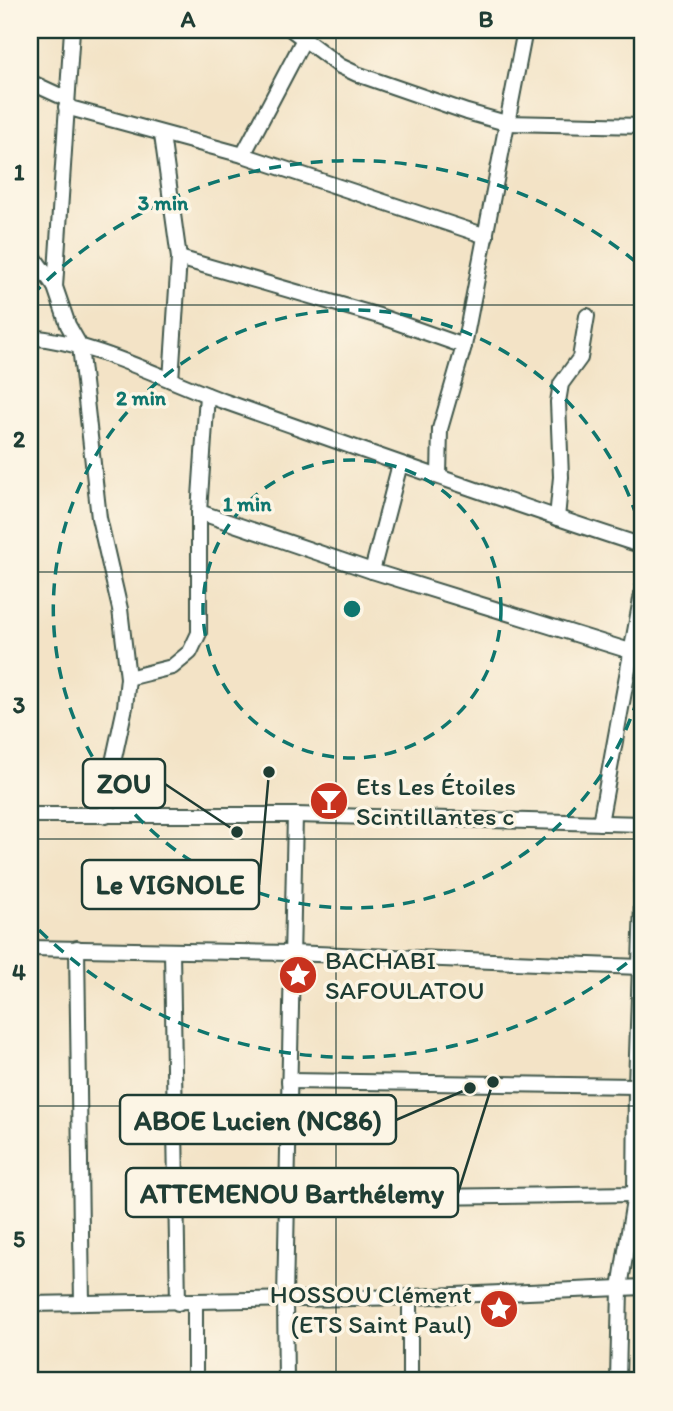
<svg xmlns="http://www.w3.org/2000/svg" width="673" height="1411" viewBox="0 0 673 1411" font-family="Itim,sans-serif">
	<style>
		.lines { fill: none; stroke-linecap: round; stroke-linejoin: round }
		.minor-casing { stroke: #3f564a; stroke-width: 18 }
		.minor { stroke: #fff; stroke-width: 14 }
		.grid { fill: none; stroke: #1f3d34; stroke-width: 2; stroke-opacity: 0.55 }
		.ring { fill: none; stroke: #0f766e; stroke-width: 3.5; stroke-dasharray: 12 9 }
		.labels { text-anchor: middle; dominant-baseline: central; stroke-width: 7; stroke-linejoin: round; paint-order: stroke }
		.poi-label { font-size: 26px; fill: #1f3d34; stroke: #fcf5e5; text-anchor: start }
		.centre { fill: #0f766e; stroke: #fcf5e5; stroke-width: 3.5 }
		.ring-label { font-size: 21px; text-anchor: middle; font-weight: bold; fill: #0f766e; stroke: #fcf5e5; stroke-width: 7; stroke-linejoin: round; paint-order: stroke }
		.leader { fill: none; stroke: #1f3d34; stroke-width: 2.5 }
		.callout-dot { fill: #1f3d34; stroke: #fcf5e5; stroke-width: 2.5 }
		.callout { fill: #fcf5e5; stroke: #1f3d34; stroke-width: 2.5 }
		.callout-label { font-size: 28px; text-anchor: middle; font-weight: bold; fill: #1f3d34 }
		.neatline { fill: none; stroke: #1f3d34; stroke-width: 2.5 }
		.grid-label { font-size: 23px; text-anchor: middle; font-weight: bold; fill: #1f3d34 }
	</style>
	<rect width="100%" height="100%" fill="#fcf5e5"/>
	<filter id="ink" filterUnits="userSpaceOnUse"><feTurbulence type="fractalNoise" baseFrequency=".0143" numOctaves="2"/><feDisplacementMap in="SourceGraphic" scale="14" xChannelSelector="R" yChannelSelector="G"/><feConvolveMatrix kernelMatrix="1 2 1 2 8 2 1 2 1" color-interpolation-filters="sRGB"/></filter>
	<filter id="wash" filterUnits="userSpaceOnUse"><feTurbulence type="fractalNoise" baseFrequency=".00686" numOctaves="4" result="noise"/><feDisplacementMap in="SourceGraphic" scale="28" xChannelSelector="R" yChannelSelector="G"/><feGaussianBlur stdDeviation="1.57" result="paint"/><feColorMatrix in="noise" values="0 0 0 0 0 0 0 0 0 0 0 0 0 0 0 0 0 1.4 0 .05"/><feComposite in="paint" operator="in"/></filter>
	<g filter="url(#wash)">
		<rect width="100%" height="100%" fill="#f3e3c6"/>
	</g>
	<g filter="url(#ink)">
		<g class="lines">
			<g class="minor-casing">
				<g id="minor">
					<polyline points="72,30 55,287 68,325 80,346 99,518 120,609 128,678 125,707 109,781 106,816"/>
					<polyline points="292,30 340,66 357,74 467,112 506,123 643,126"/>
					<polyline points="30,82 67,99"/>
					<polyline points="66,107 243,155 486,236"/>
					<polyline points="162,135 179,258 171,380"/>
					<polyline points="243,155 304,39"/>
					<polyline points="30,252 55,287"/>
					<polyline points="179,258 379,316 464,346"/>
					<path d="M30,337C98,343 162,379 226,402C365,451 503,501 643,546"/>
					<polyline points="439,476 440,429 464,346 525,30"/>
					<polyline points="199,512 372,571 630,651"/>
					<polyline points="557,518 561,477 558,402 561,384 580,358 587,316"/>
					<polyline points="372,571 400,464"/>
					<polyline points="128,678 172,667 190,652 199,633 199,512 207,395"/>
					<polyline points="30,815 295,815 643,824"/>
					<polyline points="295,815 287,1199 635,1194 636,1086 643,873"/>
					<polyline points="600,823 643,588"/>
					<polyline points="30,948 291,953 640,967"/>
					<polyline points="77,948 82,1303"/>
					<polyline points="172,951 178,1303"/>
					<polyline points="289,1081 636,1086"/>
					<polyline points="30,1304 410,1297 643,1287"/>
					<polyline points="195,1381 195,1303"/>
					<polyline points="286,1381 285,1299 287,1199"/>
					<polyline points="410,1381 410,1297"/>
					<polyline points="618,1381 620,1288 635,1194"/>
				</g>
			</g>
			<use href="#minor" class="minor"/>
		</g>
	</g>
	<path class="grid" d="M336,30V1381M30,305H643M30,572H643M30,839H643M30,1106H643"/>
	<g class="ring">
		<circle cx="352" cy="609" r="149"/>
		<path d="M643 679A299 299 0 1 1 643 539"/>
		<path d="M643 950A448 448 0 0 1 32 923M32 295A448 448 0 0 1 643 268"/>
	</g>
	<defs>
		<g id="bar-disc" transform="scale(2.0125)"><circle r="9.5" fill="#c8321e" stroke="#fcf5e5"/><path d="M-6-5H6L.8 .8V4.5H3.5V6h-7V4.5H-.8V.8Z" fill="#fff"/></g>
		<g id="sight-disc" transform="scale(2.0125)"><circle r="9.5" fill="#c8321e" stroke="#fcf5e5"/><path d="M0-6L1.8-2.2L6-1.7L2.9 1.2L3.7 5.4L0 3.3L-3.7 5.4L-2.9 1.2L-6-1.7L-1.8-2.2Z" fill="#fff"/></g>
	</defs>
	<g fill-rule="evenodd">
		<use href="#bar-disc" x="329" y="801"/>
		<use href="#sight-disc" x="298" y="975"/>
		<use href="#sight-disc" x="499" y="1309"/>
	</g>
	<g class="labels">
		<g class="poi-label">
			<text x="356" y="786">Ets Les Étoiles<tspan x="356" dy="30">Scintillantes c</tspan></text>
			<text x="325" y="960">BACHABI<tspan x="325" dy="30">SAFOULATOU</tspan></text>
			<text x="472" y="1294" text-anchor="end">HOSSOU Clément<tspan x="472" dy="30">(ETS Saint Paul)</tspan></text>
		</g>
	</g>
	<circle cx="352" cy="609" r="10" class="centre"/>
	<g class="ring-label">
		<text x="163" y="210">3 min</text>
		<text x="141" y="405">2 min</text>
		<text x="247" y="511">1 min</text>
	</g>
	<path class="leader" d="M237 832L165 784M269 772L259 885M470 1088L396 1120M493 1082L458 1193"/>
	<g class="callout-dot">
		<circle cx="237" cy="832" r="7"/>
		<circle cx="269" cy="772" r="7"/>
		<circle cx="470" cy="1088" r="7"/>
		<circle cx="493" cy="1082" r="7"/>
	</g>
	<g class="callout">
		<rect x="83" y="759" width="82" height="49" rx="7"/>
		<rect x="82" y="860" width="177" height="49" rx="7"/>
		<rect x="120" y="1095" width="276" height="49" rx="7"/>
		<rect x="126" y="1168" width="332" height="49" rx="7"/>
	</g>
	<g class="callout-label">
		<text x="124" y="793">ZOU</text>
		<text x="170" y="894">Le VIGNOLE</text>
		<text x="258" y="1130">ABOE Lucien (NC86)</text>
		<text x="292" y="1203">ATTEMENOU Barthélemy</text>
	</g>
	<rect width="673" height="1411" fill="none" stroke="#fcf5e5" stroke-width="77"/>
	<rect x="38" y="38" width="596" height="1334" class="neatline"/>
	<g class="grid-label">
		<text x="188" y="27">A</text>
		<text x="486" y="27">B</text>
		<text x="19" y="180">1</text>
		<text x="19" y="447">2</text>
		<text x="19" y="713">3</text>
		<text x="19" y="980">4</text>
		<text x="19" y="1247">5</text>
	</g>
</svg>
